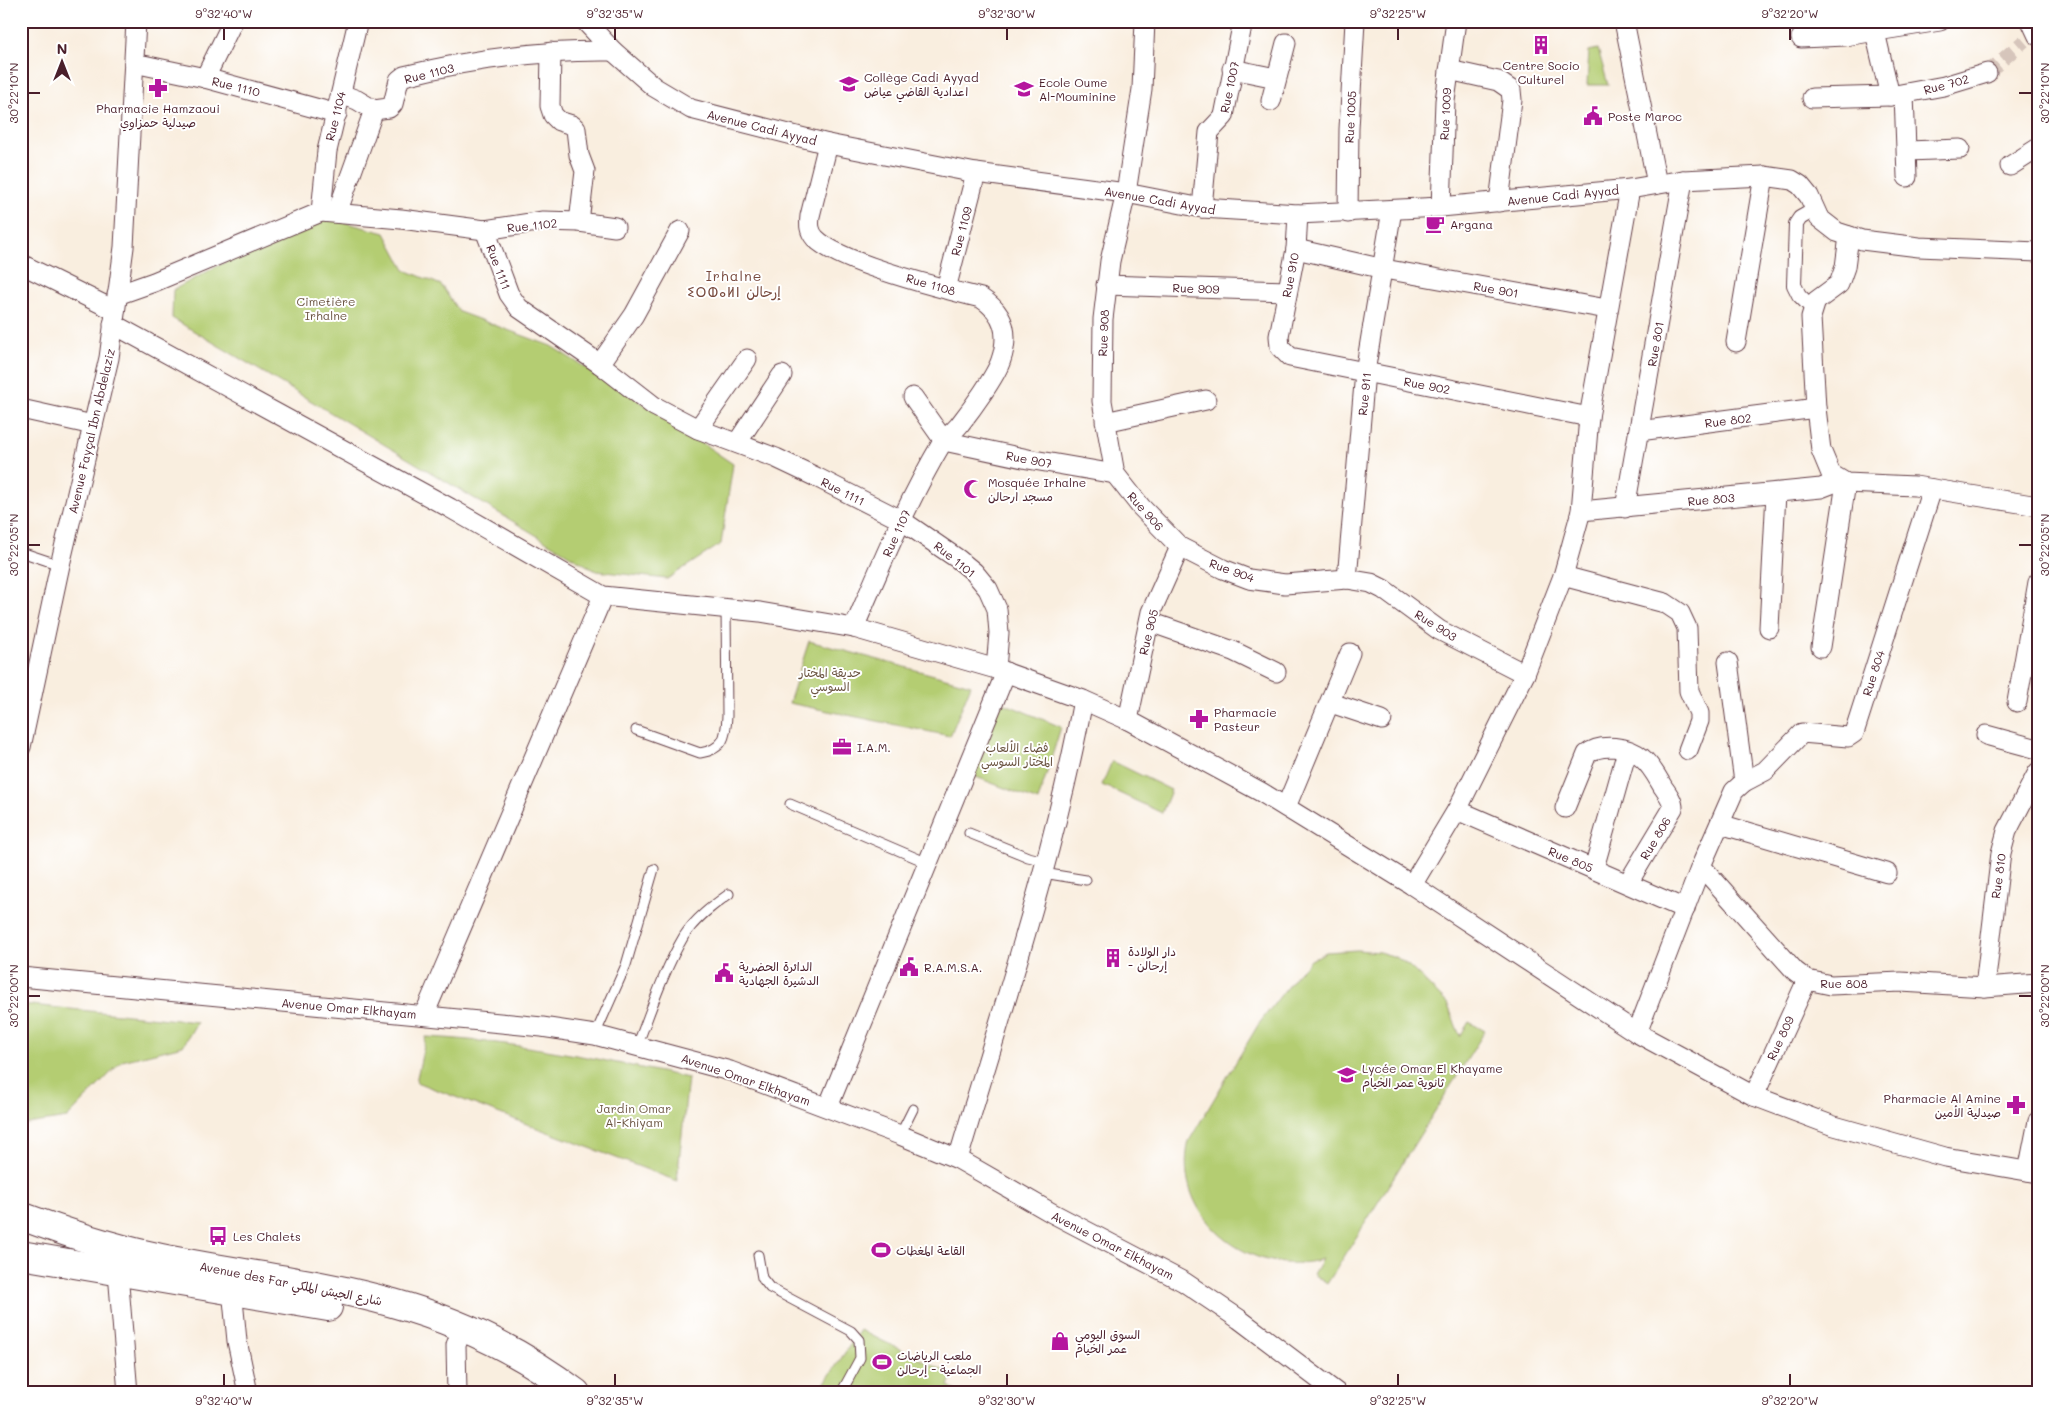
<svg xmlns="http://www.w3.org/2000/svg" width="2059" height="1414" viewBox="0 0 2059 1414" font-family="Mali,'Playpen Sans Arabic','Noto Sans Tifinagh',sans-serif">
	<style>
		.green { fill: #b4cd72; stroke: #7f764e }
		.lines { fill: none; stroke-linecap: round; stroke-linejoin: round }
		.pedestrian-tunnel { stroke: #d6c5bb; stroke-width: 14; stroke-dasharray: 14 7; stroke-linecap: butt }
		.service-casing { stroke: #643e46; stroke-width: 11 }
		.pedestrian-casing { stroke: #643e46; stroke-width: 16 }
		.minor-casing { stroke: #643e46; stroke-width: 21 }
		.primary-casing { stroke: #643e46; stroke-width: 30 }
		.service { stroke: #fff; stroke-width: 9 }
		.pedestrian { stroke: #fff; stroke-width: 14 }
		.minor { stroke: #fff; stroke-width: 19 }
		.primary { stroke: #fff; stroke-width: 28 }
		.ticks { fill: none; stroke: #4a1f2b; stroke-width: 2 }
		.labels { text-anchor: middle; dominant-baseline: central; stroke-width: 4; stroke-linejoin: round; paint-order: stroke }
		.poi-label { font-size: 12px; fill: #4a1f2b; stroke: #fff; text-anchor: start }
		.street-label { font-size: 12px; fill: #4a1f2b; stroke: #fff }
		.park-label { font-size: 12px; fill: #6a5340; stroke: #fff }
		.neighbourhood-label { font-size: 14px; letter-spacing: 1px; fill: #784a3e; stroke: #fff }
		.neatline { fill: none; stroke: #4a1f2b; stroke-width: 2 }
		.ticks-label { font-size: 12px; text-anchor: middle; fill: #4a1f2b }
	</style>
	<rect width="100%" height="100%" fill="#fff"/>
	<filter id="ink" filterUnits="userSpaceOnUse"><feTurbulence type="fractalNoise" baseFrequency=".02" numOctaves="2"/><feDisplacementMap in="SourceGraphic" scale="10" xChannelSelector="R" yChannelSelector="G"/><feConvolveMatrix kernelMatrix="1 2 1 2 8 2 1 2 1" color-interpolation-filters="sRGB"/></filter>
	<filter id="wash" filterUnits="userSpaceOnUse"><feTurbulence type="fractalNoise" baseFrequency=".0096" numOctaves="4" result="noise"/><feDisplacementMap in="SourceGraphic" scale="20" xChannelSelector="R" yChannelSelector="G"/><feGaussianBlur stdDeviation="1.12" result="paint"/><feColorMatrix in="noise" values="0 0 0 0 0 0 0 0 0 0 0 0 0 0 0 0 0 1.4 0 .05"/><feComposite in="paint" operator="in"/></filter>
	<g filter="url(#wash)">
		<rect width="100%" height="100%" fill="#f9eedf"/>
		<g class="green">
			<polygon points="1598,49 1608,85 1587,85 1589,51"/>
			<polygon points="328,218 385,233 405,270 441,285 459,312 551,346 652,409 733,464 721,544 667,579 596,571 172,318 173,290 294,225"/>
			<polygon points="809,641 971,685 950,736 789,703"/>
			<polygon points="1001,702 1061,727 1038,801 971,775"/>
			<polygon points="1112,761 1171,790 1162,813 1102,785"/>
			<path d="M1357,950L1379,952L1396,957L1409,966L1447,1003L1460,1036L1469,1022L1485,1031L1327,1284L1313,1274L1322,1259C1252,1281 1170,1216 1189,1141L1258,1025L1297,974L1311,960L1326,952Z"/>
			<polygon points="21,1004 197,1022 183,1046 122,1061 67,1118 21,1125"/>
			<path d="M426,1037C515,1041 601,1059 688,1078L677,1181L416,1082Z"/>
			<polygon points="860,1330 953,1375 949,1386 959,1393 818,1393"/>
		</g>
	</g>
	<g filter="url(#ink)">
		<g class="lines">
			<polyline class="pedestrian-tunnel" points="1987,73 2024,41"/>
			<g class="service-casing">
				<g id="service">
					<polyline points="21,552 60,565"/>
					<path d="M636,730L700,753C724,749 726,737 727,716L726,609"/>
					<polyline points="790,804 928,863"/>
					<polyline points="969,833 1028,857 1046,861"/>
					<polyline points="1043,873 1086,880"/>
					<polyline points="595,1035 626,965 654,869"/>
					<path d="M637,1046C651,1010 664,970 684,936C695,919 712,906 729,894"/>
					<polyline points="900,1135 913,1109"/>
					<polyline points="758,1255 762,1278 770,1288 851,1331 859,1340 860,1358 841,1393"/>
				</g>
			</g>
			<g class="pedestrian-casing">
				<polyline id="pedestrian" points="1812,308 1799,295 1794,285 1796,224 1800,218 1814,210"/>
			</g>
			<g class="minor-casing">
				<g id="minor">
					<polyline points="585,21 613,51 654,87 691,109 828,144 976,173 1126,193 1202,208 1298,214 1441,207 1630,189 1683,180 1764,176 1792,180 1800,185 1809,196 1819,218 1837,232 1862,240 1919,247 2038,252"/>
					<polyline points="1624,21 1657,184"/>
					<polyline points="2031,21 2038,36"/>
					<polyline points="1875,32 1890,96"/>
					<polyline points="1801,38 1845,36 1940,21"/>
					<polyline points="551,52 550,106 553,115 559,121 572,125 576,129 579,155 585,171 579,222"/>
					<polyline points="134,63 205,78 337,114"/>
					<polyline points="1232,69 1276,78"/>
					<polyline points="1449,70 1498,81 1511,90 1512,100 1499,202"/>
					<polyline points="205,78 233,21"/>
					<polyline points="341,94 357,100 374,110"/>
					<polyline points="1904,94 1907,177"/>
					<polyline points="1812,98 1890,96 1944,86 1987,73"/>
					<polyline points="1271,101 1286,43"/>
					<path d="M828,144L810,216C809,225 809,231 815,238C839,263 944,289 981,298C1004,313 1010,333 1001,360C996,376 971,410 960,424C955,431 947,436 942,443C907,502 881,565 854,628"/>
					<polyline points="1908,151 1960,149"/>
					<polyline points="2010,166 2038,148"/>
					<polyline points="1441,207 1445,101 1456,21"/>
					<polyline points="1202,208 1209,132 1224,116 1243,21"/>
					<polyline points="321,212 327,151 358,21"/>
					<path d="M337,213L374,110L389,108L393,104L399,80L404,76C472,59 543,50 613,51"/>
					<polyline points="1348,213 1349,129 1355,21"/>
					<polyline points="1298,214 1296,249 1279,336 1280,347 1290,357 1589,417"/>
					<polyline points="485,230 509,294 519,308 600,364 654,406 698,429 776,458 816,477 901,520 958,559 974,572 988,589 997,609 999,633 996,669"/>
					<polyline points="1849,236 1845,267 1839,284 1816,301 1811,317 1816,408 1821,450 1831,474 1846,483 1915,486 2038,506"/>
					<polyline points="1296,249 1384,269 1607,309"/>
					<polyline points="21,264 114,310"/>
					<polyline points="1106,285 1287,291"/>
					<polyline points="946,289 976,173"/>
					<polyline points="117,295 154,282 321,212 401,219 485,230 543,221 579,222 615,227"/>
					<polyline points="113,324 450,508 603,596 760,612 854,628 996,669 1083,700 1128,720 1261,792 1412,885 1637,1033 1754,1096 1831,1125 1945,1157 2038,1173"/>
					<polyline points="1736,342 1764,176"/>
					<polyline points="600,364 634,315 680,231"/>
					<polyline points="913,397 944,441"/>
					<polyline points="21,409 93,425"/>
					<polyline points="1105,422 1206,400"/>
					<polyline points="698,429 747,359"/>
					<polyline points="1639,431 1816,408"/>
					<polyline points="944,441 1028,459 1115,474"/>
					<polyline points="737,443 782,375"/>
					<polyline points="1115,474 1141,507 1180,547 1223,569 1249,579 1285,584 1347,579 1371,583 1383,589 1439,630 1525,674"/>
					<polyline points="1115,474 1102,401 1103,319 1110,261 1126,193 1142,89 1145,21"/>
					<polyline points="1625,508 1683,180"/>
					<polyline points="1581,511 1821,488 1839,481"/>
					<polyline points="1563,576 1665,603 1680,613 1687,628 1689,691 1699,713 1699,721 1688,750"/>
					<polyline points="1347,579 1365,372 1392,210"/>
					<polyline points="1150,622 1233,651 1276,672"/>
					<polyline points="1769,628 1776,493"/>
					<polyline points="1821,647 1846,483"/>
					<polyline points="1728,662 1744,782"/>
					<polyline points="2017,702 2038,582"/>
					<polyline points="1331,703 1382,720"/>
					<polyline points="1128,720 1151,612 1180,547"/>
					<polyline points="1986,735 2038,749"/>
					<polyline points="21,747 60,565 109,358 124,247 136,21"/>
					<polyline points="1286,807 1350,653"/>
					<path d="M1565,808L1587,754C1600,743 1629,746 1642,758C1651,765 1657,777 1663,787C1667,793 1673,800 1673,808L1628,883"/>
					<polyline points="1457,810 1685,909"/>
					<polyline points="1720,824 1887,873"/>
					<polyline points="1701,866 1795,971 1807,980 1831,985 1901,982 1985,987 2038,983"/>
					<polyline points="1594,868 1627,751"/>
					<polyline points="1412,885 1457,810 1525,674 1563,576 1581,511 1589,417 1630,189"/>
					<polyline points="21,977 542,1027 595,1035 730,1071 900,1135 958,1159 1052,1213 1184,1282 1239,1319 1337,1393"/>
					<polyline points="1985,987 2001,853 2007,831 2038,772"/>
					<polyline points="424,1015 603,596"/>
					<polyline points="1637,1033 1701,866 1734,791 1744,782 1765,771 1802,733 1848,737 1854,733 1932,489"/>
					<polyline points="1754,1096 1807,980"/>
					<polyline points="828,1107 1006,672"/>
					<path d="M958,1159C1003,1007 1054,856 1083,700"/>
					<polyline points="2028,1171 2038,1121"/>
					<polyline points="118,1273 128,1393"/>
					<polyline points="231,1279 237,1341 248,1393"/>
					<polyline points="457,1393 456,1345 463,1327"/>
				</g>
			</g>
			<g class="primary-casing">
				<g id="primary">
					<path d="M21,1216C64,1232 107,1246 152,1256C232,1274 314,1280 393,1303C458,1321 522,1352 576,1393"/>
					<polyline points="21,1255 328,1307"/>
				</g>
			</g>
			<use href="#service" class="service"/>
			<use href="#pedestrian" class="pedestrian"/>
			<use href="#minor" class="minor"/>
			<use href="#primary" class="primary"/>
		</g>
	</g>
	<path class="ticks" d="M224,28V40M615,28V40M1007,28V40M1398,28V40M1790,28V40M28,93H40M2019,93H2032M28,545H40M2019,545H2032M28,996H40M2019,996H2032M224,1374V1386M615,1374V1386M1007,1374V1386M1398,1374V1386M1790,1374V1386"/>
	<defs>
		<g id="building-bare" transform="scale(1.5)"><path d="M-4-6H4V6H1V3H-1V6H-4ZM-2.5-4.3h1.7v1.8h-1.7ZM.8-4.3h1.7v1.8H.8ZM-2.5-1h1.7V.8h-1.7ZM.8-1h1.7V.8H.8Z" fill="#b5179e" stroke="#fff" stroke-width="2.5" paint-order="stroke"/></g>
		<g id="school-bare" transform="scale(1.5)"><path d="M0-5L7-2L0 1L-7-2ZM-4 1L0 2.5L4 1V4Q0 6-4 4Z" fill="#b5179e" stroke="#fff" stroke-width="2.5" paint-order="stroke"/></g>
		<g id="pharmacy-bare" transform="scale(1.5)"><path d="M-2-6h4v4h4v4h-4v4h-4v-4h-4v-4h4Z" fill="#b5179e" stroke="#fff" stroke-width="2.5" paint-order="stroke"/></g>
		<g id="civic-bare" transform="scale(1.5)"><path d="M-.6-6.5H3V-4.5H.6V-3L4-1V1h2V6H-6V1h2V-1L-.6-3ZM-1.2 2.5V6h2.4V2.5Z" fill="#b5179e" stroke="#fff" stroke-width="2.5" paint-order="stroke"/></g>
		<g id="cafe-bare" transform="scale(1.5)"><path d="M-5.5-4.5H6V0H3Q3 3.5 0 3.5H-2.5Q-5.5 3.5-5.5 0ZM3-3.2v2h1.7v-2ZM-6 4.5H4V6H-6Z" fill="#b5179e" stroke="#fff" stroke-width="2.5" paint-order="stroke"/></g>
		<g id="mosque-bare" transform="scale(1.5)"><path d="M3.5-4.9A6 6 0 1 0 3.5 4.9A5 5 0 1 1 3.5-4.9Z" fill="#b5179e" stroke="#fff" stroke-width="2.5" paint-order="stroke"/></g>
		<g id="office-bare" transform="scale(1.5)"><path d="M-6-3h4V-5.5h4V-3h4V5H-6ZM-1-4.5V-3h2v-1.5ZM-6 0V1H6V0Z" fill="#b5179e" stroke="#fff" stroke-width="2.5" paint-order="stroke"/></g>
		<g id="bus-bare" transform="scale(1.5)"><path d="M-5-6H5V4H4V6H2V4H-2V6H-4V4H-5ZM-3.5-4V0h7V-4ZM-3.5 1.2v1.5H-2V1.2ZM2 1.2v1.5H3.5V1.2Z" fill="#b5179e" stroke="#fff" stroke-width="2.5" paint-order="stroke"/></g>
		<g id="stadium-bare" transform="scale(1.5)"><path d="M0-5a6.5 5 0 1 0 0 10a6.5 5 0 1 0 0-10ZM-3.5-1.8h7v3.6h-7Z" fill="#b5179e" stroke="#fff" stroke-width="2.5" paint-order="stroke"/></g>
		<g id="shop-bare" transform="scale(1.5)"><path d="M-5-2.5h2.3a2.7 3.5 0 0 1 5.4 0H5L5.5 6h-11ZM-1.5-2.5h3a1.5 2.3 0 0 0-3 0Z" fill="#b5179e" stroke="#fff" stroke-width="2.5" paint-order="stroke"/></g>
	</defs>
	<g fill-rule="evenodd">
		<use href="#building-bare" x="1541" y="45"/>
		<use href="#school-bare" x="849" y="84"/>
		<use href="#pharmacy-bare" x="158" y="88"/>
		<use href="#school-bare" x="1024" y="89"/>
		<use href="#civic-bare" x="1593" y="116"/>
		<use href="#cafe-bare" x="1435" y="224"/>
		<use href="#mosque-bare" x="973" y="489"/>
		<use href="#pharmacy-bare" x="1199" y="719"/>
		<use href="#office-bare" x="842" y="747"/>
		<use href="#building-bare" x="1113" y="958"/>
		<use href="#civic-bare" x="909" y="967"/>
		<use href="#civic-bare" x="724" y="973"/>
		<use href="#school-bare" x="1347" y="1075"/>
		<use href="#pharmacy-bare" x="2016" y="1105"/>
		<use href="#bus-bare" x="218" y="1236"/>
		<use href="#stadium-bare" x="881" y="1250"/>
		<use href="#shop-bare" x="1060" y="1341"/>
		<use href="#stadium-bare" x="882" y="1362"/>
	</g>
	<g class="labels">
		<g class="poi-label">
			<text x="1541" y="65" text-anchor="middle">Centre Socio<tspan x="1541" dy="14">Culturel</tspan></text>
			<text x="864" y="77">Collège Cadi Ayyad<tspan x="864" dy="14">اعدادية القاضي عياض</tspan></text>
			<text x="1039" y="82">Ecole Oume<tspan x="1039" dy="14">Al-Mouminine</tspan></text>
			<text x="158" y="108" text-anchor="middle">Pharmacie Hamzaoui<tspan x="158" dy="14">صيدلية حمزاوي</tspan></text>
			<text x="1608" y="116">Poste Maroc</text>
			<text x="1450" y="224">Argana</text>
			<text x="988" y="482">Mosquée Irhalne<tspan x="988" dy="14">مسجد ارحالن</tspan></text>
			<text x="1214" y="712">Pharmacie<tspan x="1214" dy="14">Pasteur</tspan></text>
			<text x="857" y="747">I.A.M.</text>
			<text x="1128" y="951">دار الولادة<tspan x="1128" dy="14">- إرحالن</tspan></text>
			<text x="739" y="966">الدائرة الحضرية<tspan x="739" dy="14">الدشيرة الجهادية</tspan></text>
			<text x="924" y="967">R.A.M.S.A.</text>
			<text x="1362" y="1068">Lycée Omar El Khayame<tspan x="1362" dy="14">ثانوية عمر الخيام</tspan></text>
			<text x="2001" y="1098" text-anchor="end">Pharmacie Al Amine<tspan x="2001" dy="14">صيدلية الأمين</tspan></text>
			<text x="233" y="1236">Les Chalets</text>
			<text x="896" y="1250">القاعة المغطات</text>
			<text x="1075" y="1334">السوق اليومي<tspan x="1075" dy="14">عمر الخيام</tspan></text>
			<text x="897" y="1355">ملعب الرياضات<tspan x="897" dy="14">الجماعية - إرحالن</tspan></text>
		</g>
		<g class="street-label">
			<text transform="translate(429 73) rotate(-14)">Rue 1103</text>
			<text transform="translate(1946 84) rotate(-15)">Rue 702</text>
			<text transform="translate(236 86) rotate(14)">Rue 1110</text>
			<text transform="translate(1229 87) rotate(-78)">Rue 1007</text>
			<text transform="translate(1445 114) rotate(-87)">Rue 1009</text>
			<text transform="translate(335 116) rotate(-76)">Rue 1104</text>
			<text transform="translate(1350 117) rotate(-87)">Rue 1005</text>
			<text transform="translate(762 127) rotate(14)">Avenue Cadi Ayyad</text>
			<text transform="translate(1563 195) rotate(-6)">Avenue Cadi Ayyad</text>
			<text transform="translate(1160 200) rotate(10)">Avenue Cadi Ayyad</text>
			<text transform="translate(532 225) rotate(-6)">Rue 1102</text>
			<text transform="translate(961 231) rotate(-75)">Rue 1109</text>
			<text transform="translate(499 267) rotate(69)">Rue 1111</text>
			<text transform="translate(1290 275) rotate(-79)">Rue 910</text>
			<text transform="translate(931 284) rotate(16)">Rue 1108</text>
			<text transform="translate(1196 288) rotate(2)">Rue 909</text>
			<text transform="translate(1496 289) rotate(10)">Rue 901</text>
			<text transform="translate(1103 333) rotate(-87)">Rue 908</text>
			<text transform="translate(1655 344) rotate(-80)">Rue 801</text>
			<text transform="translate(1427 385) rotate(11)">Rue 902</text>
			<text transform="translate(1364 394) rotate(-84)">Rue 911</text>
			<text transform="translate(1728 420) rotate(-7)">Rue 802</text>
			<text transform="translate(91 431) rotate(-77)">Avenue Fayçal Ibn Abdelaziz</text>
			<text transform="translate(1029 459) rotate(11)">Rue 907</text>
			<text transform="translate(843 491) rotate(27)">Rue 1111</text>
			<text transform="translate(1711 499) rotate(-5)">Rue 803</text>
			<text transform="translate(1146 511) rotate(48)">Rue 906</text>
			<text transform="translate(896 533) rotate(-65)">Rue 1107</text>
			<text transform="translate(955 559) rotate(39)">Rue 1101</text>
			<text transform="translate(1232 570) rotate(20)">Rue 904</text>
			<text transform="translate(1436 625) rotate(32)">Rue 903</text>
			<text transform="translate(1148 632) rotate(-76)">Rue 905</text>
			<text transform="translate(1873 673) rotate(-72)">Rue 804</text>
			<text transform="translate(1655 838) rotate(-59)">Rue 806</text>
			<text transform="translate(1571 859) rotate(23)">Rue 805</text>
			<text transform="translate(1998 876) rotate(-82)">Rue 810</text>
			<text x="1844" y="983">Rue 808</text>
			<text transform="translate(349 1008) rotate(5)">Avenue Omar Elkhayam</text>
			<text transform="translate(1780 1038) rotate(-65)">Rue 809</text>
			<text transform="translate(746 1079) rotate(19)">Avenue Omar Elkhayam</text>
			<text transform="translate(1113 1245) rotate(27)">Avenue Omar Elkhayam</text>
			<text transform="translate(291 1283) rotate(11)">Avenue des Far شارع الجيش الملكي</text>
		</g>
		<g class="park-label">
			<text x="326" y="301">Cimetière<tspan x="326" dy="14">Irhalne</tspan></text>
			<text x="830" y="672">حديقة المختار<tspan x="830" dy="14">السوسي</tspan></text>
			<text x="1017" y="747">فضاء الألعاب<tspan x="1017" dy="14">المختار السوسي</tspan></text>
			<text x="634" y="1108">Jardin Omar<tspan x="634" dy="14">Al-Khiyam</tspan></text>
		</g>
		<g class="neighbourhood-label">
			<text x="734" y="275">Irhalne<tspan x="734" dy="16">ⵉⵔⵀⴰⵍⵏ إرحالن</tspan></text>
		</g>
	</g>
	<rect width="2059" height="1414" fill="none" stroke="#fff" stroke-width="55"/>
	<g transform="translate(62 62)" stroke="#ffffff" stroke-width="4" paint-order="stroke">
	<path d="M0-4L9 19L0 12L-9 19Z" fill="#4a1f2b"/>
	<text y="-8" font-size="14" font-weight="bold" text-anchor="middle" fill="#4a1f2b">N</text>
	</g>
	<rect x="28" y="28" width="2004" height="1358" class="neatline"/>
	<g class="ticks-label">
		<text x="224" y="18">9°32'40"W</text>
		<text x="615" y="18">9°32'35"W</text>
		<text x="1007" y="18">9°32'30"W</text>
		<text x="1398" y="18">9°32'25"W</text>
		<text x="1790" y="18">9°32'20"W</text>
		<text transform="translate(14 93) rotate(-90)" y="4">30°22'10"N</text>
		<text transform="translate(2045 93) rotate(-90)" y="4">30°22'10"N</text>
		<text transform="translate(14 545) rotate(-90)" y="4">30°22'05"N</text>
		<text transform="translate(2045 545) rotate(-90)" y="4">30°22'05"N</text>
		<text transform="translate(14 996) rotate(-90)" y="4">30°22'00"N</text>
		<text transform="translate(2045 996) rotate(-90)" y="4">30°22'00"N</text>
		<text x="224" y="1405">9°32'40"W</text>
		<text x="615" y="1405">9°32'35"W</text>
		<text x="1007" y="1405">9°32'30"W</text>
		<text x="1398" y="1405">9°32'25"W</text>
		<text x="1790" y="1405">9°32'20"W</text>
	</g>
</svg>
